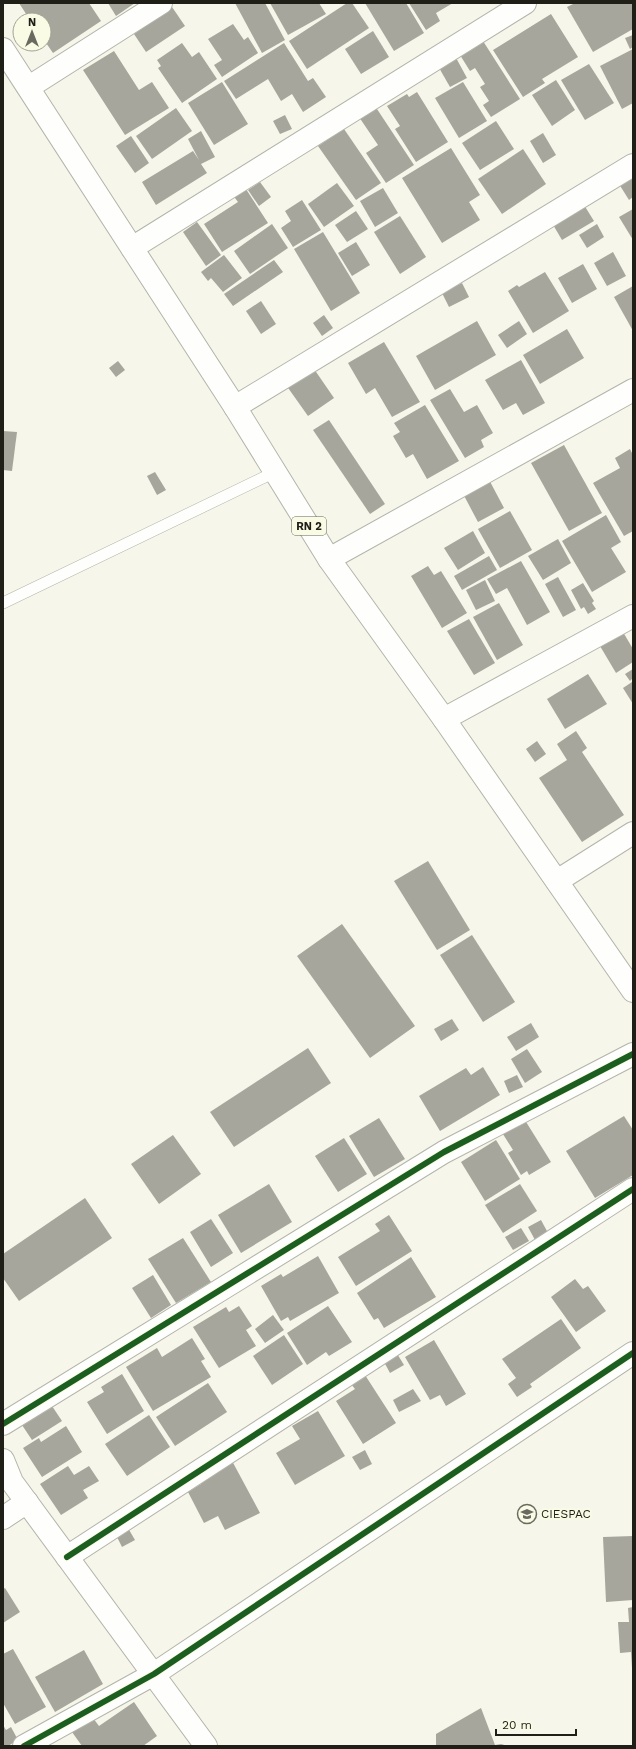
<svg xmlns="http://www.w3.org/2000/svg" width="636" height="1749" viewBox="0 0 636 1749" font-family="'Work Sans',sans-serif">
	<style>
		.building { fill: #a6a69d }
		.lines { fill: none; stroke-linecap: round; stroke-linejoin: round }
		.lane-casing { stroke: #b3b4aa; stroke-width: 12 }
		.street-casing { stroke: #b3b4aa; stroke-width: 24 }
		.highway-casing { stroke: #b3b4aa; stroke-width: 24 }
		.lane { stroke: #fefefc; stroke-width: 11 }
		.street { stroke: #fefefc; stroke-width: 22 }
		.highway { stroke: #fefefc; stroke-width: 22 }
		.cycleway-casing { stroke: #fafbe5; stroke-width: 8 }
		.cycleway { stroke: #1b5e20; stroke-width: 6 }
		.labels { text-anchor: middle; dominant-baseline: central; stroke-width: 4; stroke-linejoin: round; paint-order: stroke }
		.shield { fill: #fafbe5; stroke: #616155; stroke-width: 1 }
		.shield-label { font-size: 11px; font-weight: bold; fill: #1f1f17 }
		.poi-label { font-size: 12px; fill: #1f1f17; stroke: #fafbe5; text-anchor: start }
	</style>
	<rect width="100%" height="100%" fill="#f6f6ea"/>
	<g class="building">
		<polygon points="19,3 89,3 101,21 53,53 44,40 44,20 30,20"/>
		<polygon points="108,3 135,3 116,16"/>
		<polygon points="235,3 265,3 285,40 262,53"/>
		<polygon points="270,3 319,3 326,14 288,35"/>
		<polygon points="347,3 352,3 369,28 307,69 289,41"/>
		<polygon points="365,3 406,3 424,33 394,51"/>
		<polygon points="409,3 453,3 436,13 440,21 426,30"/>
		<polygon points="575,3 633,3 633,29 593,52 567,7"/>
		<polygon points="172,7 185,26 146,52 134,34"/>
		<polygon points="551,14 578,57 542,79 545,83 523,97 493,50"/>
		<polygon points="233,24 244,40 248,37 258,53 222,77 214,65 222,60 208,39"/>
		<polygon points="373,31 389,57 361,74 345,49"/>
		<polygon points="633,35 633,47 630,49 625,38"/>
		<polygon points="483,41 520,99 491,117 483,105 489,101 480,87 485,84 475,68 470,71 460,55"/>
		<polygon points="182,43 192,57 199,52 217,79 182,103 158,68 161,66 157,60"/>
		<polygon points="284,43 308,81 313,78 326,97 303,112 292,94 281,101 268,79 236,99 224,81"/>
		<polygon points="633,49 633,103 622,109 600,66"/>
		<polygon points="114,51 139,90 152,82 169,108 125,135 83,70"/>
		<polygon points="455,56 467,78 450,87 438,66"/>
		<polygon points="589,64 614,103 585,120 561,80"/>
		<polygon points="556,80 575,110 552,126 532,95"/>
		<polygon points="222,82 248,124 214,145 188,103"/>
		<polygon points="463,82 487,121 459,138 435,98"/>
		<polygon points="417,92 448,142 416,162 395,129 400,126 387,106 407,94 409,97"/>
		<polygon points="375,106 414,165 386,183 366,153 378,145 359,117"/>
		<polygon points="176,108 192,131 152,159 136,136"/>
		<polygon points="285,115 292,129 280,134 273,121"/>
		<polygon points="496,121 514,149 480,170 462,143"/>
		<polygon points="344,129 381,183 356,200 318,146"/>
		<polygon points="201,131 215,157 201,164 207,173 156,205 142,182 193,151 199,160 188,139"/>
		<polygon points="543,133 556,155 543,163 530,141"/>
		<polygon points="131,136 149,163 135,173 116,146"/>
		<polygon points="451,148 480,195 469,202 480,220 442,243 402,178"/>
		<polygon points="523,149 546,184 502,214 478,179"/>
		<polygon points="633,175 633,197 629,200 619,184"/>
		<polygon points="260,182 271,197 259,206 248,190"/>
		<polygon points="337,183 354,206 324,227 308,204"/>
		<polygon points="244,186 268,223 222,252 204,224 238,202 232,194"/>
		<polygon points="383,188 398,213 375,227 360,201"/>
		<polygon points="302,200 321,230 293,247 281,228 291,221 285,211"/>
		<polygon points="584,205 594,221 562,240 552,223"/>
		<polygon points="633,209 633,240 619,217"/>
		<polygon points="356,211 368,229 347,242 335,225"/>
		<polygon points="400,216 426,257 400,274 374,232"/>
		<polygon points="197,222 221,255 206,266 183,232"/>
		<polygon points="272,224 288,248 250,274 234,251"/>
		<polygon points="597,224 604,237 587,248 579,235"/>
		<polygon points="323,232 360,293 331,311 294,249"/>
		<polygon points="356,242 370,265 352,276 338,253"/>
		<polygon points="613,252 626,276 607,286 594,263"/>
		<polygon points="224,255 242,278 223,292 211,278 208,281 201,272"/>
		<polygon points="274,260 283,272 233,306 224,294"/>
		<polygon points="583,264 597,289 572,303 558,278"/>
		<polygon points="545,272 569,311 533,333 508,291 517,285 519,287"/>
		<polygon points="462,283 469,297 449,307 442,293"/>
		<polygon points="633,286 633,331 614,297"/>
		<polygon points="261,301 276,324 261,334 246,311"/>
		<polygon points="324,315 333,328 322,336 313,323"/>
		<polygon points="477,321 496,355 435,390 416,356"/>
		<polygon points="519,321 527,334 507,348 498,335"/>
		<polygon points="567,329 584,358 540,384 523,355"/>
		<polygon points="384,342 420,402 392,417 375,388 366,394 348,363"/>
		<polygon points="521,360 545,403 523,415 516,403 503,410 485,380"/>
		<polygon points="118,361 125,370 116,377 109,368"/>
		<polygon points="312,366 334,398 308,416 286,385"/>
		<polygon points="450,389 464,412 477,405 493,433 481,440 484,447 465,458 430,400"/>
		<polygon points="425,405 459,461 427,479 413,454 406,458 393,436 400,432 394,423"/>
		<polygon points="329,420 385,504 370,514 313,430"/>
		<polygon points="3,431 17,432 12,471 3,470"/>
		<polygon points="564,445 602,513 569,531 531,463"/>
		<polygon points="630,449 633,455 633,531 624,536 593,483 620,468 615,458"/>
		<polygon points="155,472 166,490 157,495 147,476"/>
		<polygon points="487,476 504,508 478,522 461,490"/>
		<polygon points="510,511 532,550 500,568 478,529"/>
		<polygon points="606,515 621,542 611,548 626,572 592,592 562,541"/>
		<polygon points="473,531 485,553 458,570 444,548"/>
		<polygon points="558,539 571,563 543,580 528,556"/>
		<polygon points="489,556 497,570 462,590 454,576"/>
		<polygon points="521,561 550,612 527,625 507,588 496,594 487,579"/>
		<polygon points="428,566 434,575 441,571 467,613 442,628 411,576"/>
		<polygon points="558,577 576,610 563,617 545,584"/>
		<polygon points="485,580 495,601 476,610 466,590"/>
		<polygon points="583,583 594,601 592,603 596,609 588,614 584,607 581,609 571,590"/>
		<polygon points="499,603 523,645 497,660 473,617"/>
		<polygon points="469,619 495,663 474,675 447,631"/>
		<polygon points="623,632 633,649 633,662 616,673 600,646"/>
		<polygon points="633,669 633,678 630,681 625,674"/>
		<polygon points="588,674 607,704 565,729 547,699"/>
		<polygon points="632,682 633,684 633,704 623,688"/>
		<polygon points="576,731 587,748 582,752 624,815 582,842 539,778 567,760 557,744"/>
		<polygon points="537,741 546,754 535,762 526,749"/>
		<polygon points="428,861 470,930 437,950 394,881"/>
		<polygon points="342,924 415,1026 370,1058 297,956"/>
		<polygon points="472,935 515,1002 483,1022 440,955"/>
		<polygon points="452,1019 459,1030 441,1041 434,1029"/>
		<polygon points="531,1023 539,1037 516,1051 507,1037"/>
		<polygon points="308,1048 331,1083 234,1147 210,1112"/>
		<polygon points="527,1049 542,1072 525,1083 511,1059"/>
		<polygon points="483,1067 500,1095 440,1131 419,1096 466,1068 471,1075"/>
		<polygon points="517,1075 523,1087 509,1093 504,1081"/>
		<polygon points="624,1116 633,1130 633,1175 595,1198 566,1151"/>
		<polygon points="523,1117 551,1162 529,1175 527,1171 521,1175 508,1153 513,1150 501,1131"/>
		<polygon points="379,1118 405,1159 374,1177 349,1136"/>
		<polygon points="173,1135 201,1174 159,1204 131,1164"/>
		<polygon points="344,1138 367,1174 338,1192 315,1156"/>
		<polygon points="496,1140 520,1179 485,1201 461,1162"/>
		<polygon points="269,1184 292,1222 241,1253 218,1215"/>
		<polygon points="520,1184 537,1211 503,1233 485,1205"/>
		<polygon points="85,1198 112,1238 19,1301 3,1278 3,1254"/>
		<polygon points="389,1215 412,1251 356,1286 338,1257 380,1231 375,1224"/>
		<polygon points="211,1219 233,1253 211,1267 190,1232"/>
		<polygon points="541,1220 548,1233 535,1240 528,1227"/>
		<polygon points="521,1228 529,1241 513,1250 505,1237"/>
		<polygon points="183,1238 211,1282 176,1303 148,1259"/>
		<polygon points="318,1256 339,1293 290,1321 288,1317 281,1321 261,1286 281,1274 283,1277"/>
		<polygon points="411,1257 436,1297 384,1328 378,1318 374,1320 357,1293"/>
		<polygon points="153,1275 171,1305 151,1318 132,1288"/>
		<polygon points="575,1279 583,1289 588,1286 606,1311 576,1332 551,1297"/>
		<polygon points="239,1306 252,1326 246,1330 256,1346 219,1368 193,1327 226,1307 229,1312"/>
		<polygon points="328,1306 352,1342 329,1356 326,1352 307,1365 287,1333"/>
		<polygon points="273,1315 284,1330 265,1343 255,1329"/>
		<polygon points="561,1319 581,1348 530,1384 532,1387 517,1397 508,1384 516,1378 502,1359"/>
		<polygon points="284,1335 303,1364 272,1385 253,1356"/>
		<polygon points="192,1338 205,1359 201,1361 211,1377 153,1411 126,1367 157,1348 162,1357"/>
		<polygon points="434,1340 466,1394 446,1406 440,1395 430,1400 405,1357"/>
		<polygon points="396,1352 404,1365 390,1373 383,1360"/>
		<polygon points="122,1374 144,1411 107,1434 87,1402 104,1392 101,1387"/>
		<polygon points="365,1375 396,1423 363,1444 336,1401 355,1389 351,1384"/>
		<polygon points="208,1383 227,1412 175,1446 156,1417"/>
		<polygon points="413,1389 421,1401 399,1412 393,1400"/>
		<polygon points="52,1406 62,1421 32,1440 22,1425"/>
		<polygon points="318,1411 345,1456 295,1485 276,1453 300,1439 292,1426"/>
		<polygon points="149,1415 170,1447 127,1476 105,1444"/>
		<polygon points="66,1426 82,1452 42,1477 23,1448 39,1438 41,1442"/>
		<polygon points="365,1450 372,1464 360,1470 352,1457"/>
		<polygon points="231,1459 260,1513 225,1530 218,1516 204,1523 188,1492 201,1484 197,1477"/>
		<polygon points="68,1466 74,1475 89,1466 99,1481 83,1490 88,1498 61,1515 40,1484"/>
		<polygon points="128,1528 135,1540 122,1547 116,1535"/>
		<polygon points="633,1536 633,1600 606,1602 603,1537"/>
		<polygon points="5,1588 20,1612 3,1623 3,1589"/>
		<polygon points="633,1607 633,1668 632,1668 631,1652 620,1653 618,1622 629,1622 628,1608"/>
		<polygon points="13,1649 46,1707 15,1724 3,1703 3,1654"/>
		<polygon points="84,1650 103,1684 55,1712 35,1677"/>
		<polygon points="134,1702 157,1736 143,1746 82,1746 72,1732 93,1718 99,1726"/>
		<polygon points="481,1708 495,1745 501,1744 508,1746 436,1746 436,1734"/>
		<polygon points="3,1725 6,1730 11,1727 18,1740 8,1746 3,1746"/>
	</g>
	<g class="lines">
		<g class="lane-casing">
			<polyline id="lane" points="3,603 275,472"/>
		</g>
		<g class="street-casing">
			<g id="street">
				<polyline points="29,87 161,3"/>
				<polyline points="132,248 525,3"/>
				<polyline points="235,407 633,165"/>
				<polyline points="329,559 633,390"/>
				<polyline points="444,719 633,616"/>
				<polyline points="557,881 633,833"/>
				<polyline points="3,1424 444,1152 633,1054"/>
				<polyline points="3,1460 12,1482 206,1746"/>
				<polyline points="3,1518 27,1502"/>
				<polyline points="67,1557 633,1189"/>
				<polyline points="24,1746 154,1674 633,1353"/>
			</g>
		</g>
		<g class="highway-casing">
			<polyline id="highway" points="3,49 235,407 329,559 444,719 633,991"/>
		</g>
		<use href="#lane" class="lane"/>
		<use href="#street" class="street"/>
		<use href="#highway" class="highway"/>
		<g class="cycleway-casing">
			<g id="cycleway">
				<polyline points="3,1424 444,1152 633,1054"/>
				<polyline points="67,1557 633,1189"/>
				<polyline points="24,1746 154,1674 633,1353"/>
			</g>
		</g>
		<use href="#cycleway" class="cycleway"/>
	</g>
	<defs>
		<g id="university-ring" transform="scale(1)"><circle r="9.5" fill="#fafbe5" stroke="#6a6a61" stroke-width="1.5"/><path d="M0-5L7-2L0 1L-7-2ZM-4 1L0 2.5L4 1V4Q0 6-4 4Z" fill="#6a6a61"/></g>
	</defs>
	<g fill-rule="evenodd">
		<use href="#university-ring" x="527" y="1514"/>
	</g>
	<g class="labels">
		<rect class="shield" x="292" y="517" width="34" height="18" rx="3"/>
		<g class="shield-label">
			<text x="309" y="526">RN 2</text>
		</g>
		<g class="poi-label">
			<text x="541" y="1514">CIESPAC</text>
		</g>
	</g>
	<rect width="636" height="1749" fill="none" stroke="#1f1f17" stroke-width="8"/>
	<g transform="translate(32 32)"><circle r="19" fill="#fafbe5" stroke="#a2a393"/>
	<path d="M0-3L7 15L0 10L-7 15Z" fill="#6a6a61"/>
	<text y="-6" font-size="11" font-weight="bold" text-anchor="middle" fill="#1f1f17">N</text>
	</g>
	<path d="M496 1729v6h80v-6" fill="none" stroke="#1f1f17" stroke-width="2"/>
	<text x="502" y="1729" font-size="12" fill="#1f1f17" stroke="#fafbe5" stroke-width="3" paint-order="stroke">20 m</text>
</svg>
